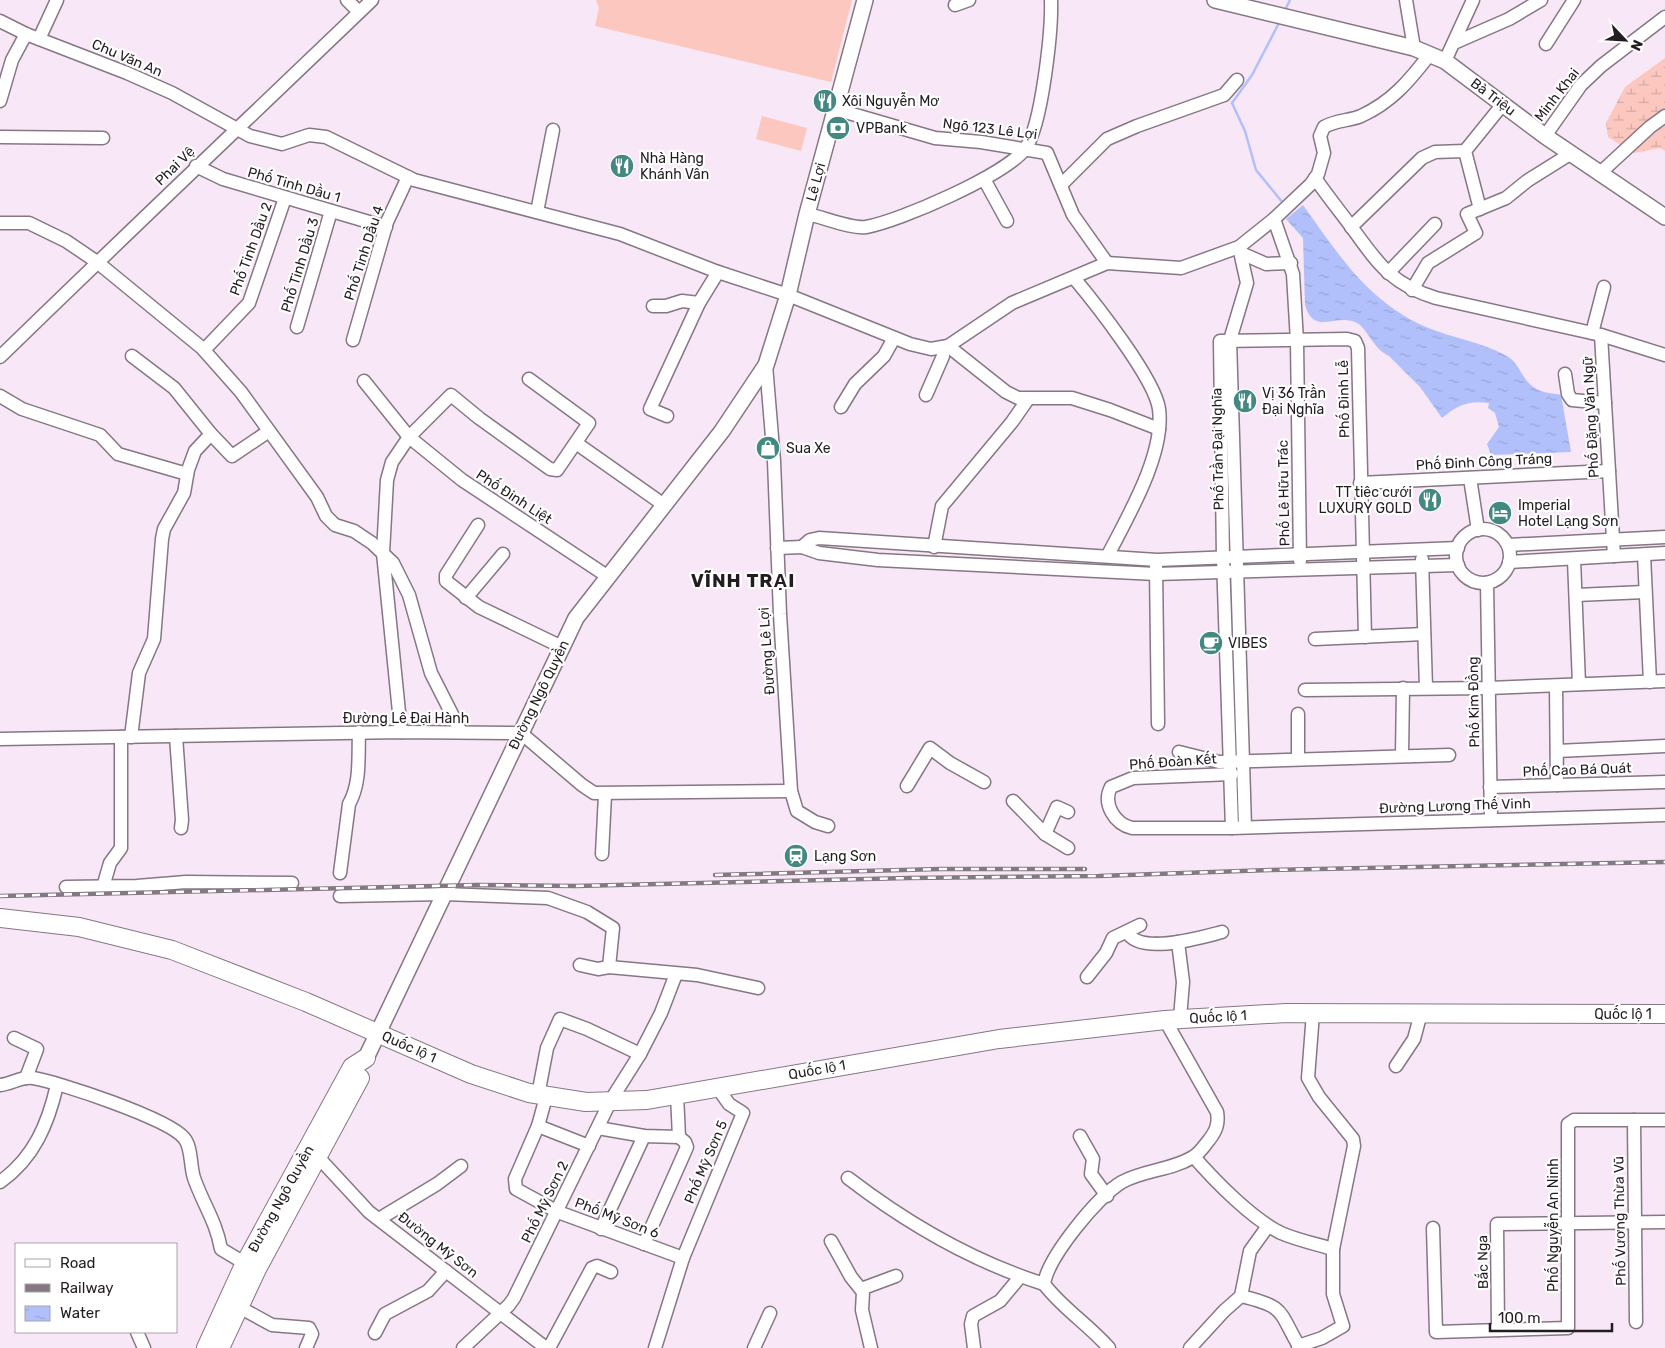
<svg xmlns="http://www.w3.org/2000/svg" width="1665" height="1348" viewBox="0 0 1665 1348" font-family="Rubik,sans-serif">
	<style>
		.wetland { fill: url(#wetland-marsh) }
		.garden { fill: #fbc7bf }
		.water { fill: url(#water-ripples) }
		.lines { fill: none; stroke-linecap: round; stroke-linejoin: round }
		.stream { stroke: #b1c0fa; stroke-width: 2.5 }
		.minor-casing { stroke: #867784; stroke-width: 15 }
		.major-casing { stroke: #867784; stroke-width: 18 }
		.highway-casing { stroke: #867784; stroke-width: 20 }
		.minor { stroke: #fff; stroke-width: 12 }
		.major { stroke: #fff; stroke-width: 15 }
		.highway { stroke: #fff; stroke-width: 18 }
		.rail-casing { stroke: #847982; stroke-width: 4.5 }
		.rail { stroke: #fff; stroke-width: 2.5; stroke-dasharray: 8; stroke-linecap: butt }
		.labels { text-anchor: middle; dominant-baseline: central; stroke-width: 4.5; stroke-linejoin: round; paint-order: stroke }
		.street-label { font-size: 14px; fill: #231d22; stroke: #fff }
		.poi-label { font-size: 14px; fill: #231d22; stroke: #fff; text-anchor: start }
		.district-label { font-size: 19px; font-weight: bold; letter-spacing: 1px; fill: #231d22; stroke: #fff }
	</style>
	<defs>
		<pattern id="wetland-marsh" width="20" height="14" patternUnits="userSpaceOnUse" patternTransform="scale(1.25)"><rect width="20" height="14" fill="#fbc7bf"/><path d="M1 5h8M5 5V1M11 12h8M15 12V8" fill="none" stroke="#d7aaa4"/></pattern>
		<pattern id="water-ripples" width="26" height="14" patternUnits="userSpaceOnUse" patternTransform="scale(1.25)"><rect width="26" height="14" fill="#b1c0fa"/><path d="M2 4q2-2 4 0t4 0M15 11q2-2 4 0t4 0" fill="none" stroke="#98a5d6"/></pattern>
	</defs>
	<rect width="100%" height="100%" fill="#f8e7f6"/>
	<polygon class="wetland" points="1665,58 1665,151 1660,148 1634,153 1608,137 1606,123 1625,87"/>
	<g class="garden">
		<polygon points="596,0 852,0 831,82 595,26 599,8"/>
		<polygon points="762,116 807,128 801,151 756,139"/>
	</g>
	<path class="water" d="M1303,205C1339,255 1367,301 1426,327C1452,338 1481,342 1505,355C1520,362 1521,380 1535,388C1543,393 1552,393 1561,395L1571,452L1491,455L1487,444L1499,427L1495,413L1488,408L1489,403C1469,400 1457,405 1442,418L1420,387L1389,356C1373,349 1368,329 1357,323C1337,312 1314,337 1305,305L1303,238L1286,219Z"/>
	<g class="lines">
		<g class="stream">
			<polyline points="1284,12 1290,0"/>
			<polyline points="1280,21 1252,75 1232,103 1245,131 1256,170 1283,203"/>
		</g>
		<g class="minor-casing">
			<g id="minor">
				<polyline points="347,0 359,12"/>
				<polyline points="1406,0 1414,48"/>
				<polyline points="955,5 969,0"/>
				<path d="M0,21L26,34L127,73L172,93L250,136L282,144L309,135L326,137L414,180L620,234L718,272L788,295L910,344L931,349L948,346L1012,303L1107,263L1181,268L1239,247L1274,219L1311,184L1318,174L1324,153L1320,136L1324,127C1336,120 1349,121 1361,116C1392,102 1410,80 1430,54"/>
				<polyline points="39,39 57,0"/>
				<polyline points="1454,43 1509,19 1541,0"/>
				<polyline points="1546,44 1574,0"/>
				<polyline points="1445,61 1473,0"/>
				<polyline points="0,101 12,60 26,34"/>
				<polyline points="835,109 935,138 981,142 1047,153 1073,215 1107,263"/>
				<polyline points="1545,136 1581,85 1601,66 1665,17"/>
				<polyline points="0,137 103,138"/>
				<polyline points="196,166 223,179 386,227"/>
				<polyline points="1599,174 1650,127 1665,116"/>
				<path d="M1315,178C1326,194 1338,209 1350,225C1377,262 1390,284 1436,298L1601,335L1665,355"/>
				<polyline points="984,179 1007,221"/>
				<polyline points="1061,185 1107,139 1137,126 1224,95 1237,80"/>
				<polyline points="1480,209 1465,151 1503,104"/>
				<polyline points="537,212 553,130"/>
				<path d="M807,214C823,217 851,229 866,227C900,221 1005,175 1025,149C1042,126 1052,30 1051,0"/>
				<polyline points="1274,219 1293,274 1297,341 1300,561"/>
				<polyline points="0,223 29,223 66,241 97,262 202,348 241,392 317,497 326,516 335,525 354,531 372,543 393,563 409,595 431,673 461,732"/>
				<polyline points="1351,227 1422,158 1435,152 1465,151"/>
				<polyline points="1239,247 1247,283 1230,340 1245,827"/>
				<polyline points="1241,253 1266,264 1291,263"/>
				<polyline points="1388,273 1435,224"/>
				<path d="M1074,278C1095,303 1155,379 1159,409C1165,454 1128,516 1108,555"/>
				<polyline points="1412,290 1428,263 1476,233 1467,214 1506,198 1527,181 1570,154"/>
				<polyline points="653,306 666,306 682,301 699,303"/>
				<polyline points="297,327 331,211"/>
				<polyline points="1592,333 1604,287"/>
				<polyline points="1601,335 1614,556"/>
				<polyline points="353,340 387,222 408,177"/>
				<polyline points="948,346 1006,392 1018,398 1072,398 1110,410 1159,429"/>
				<polyline points="204,350 249,303 285,198"/>
				<polyline points="132,356 174,388 211,434"/>
				<path d="M0,357C123,237 248,119 372,0"/>
				<polyline points="766,365 774,461 780,614 791,791 797,811 815,822 828,826"/>
				<polyline points="1565,374 1568,394 1572,400 1605,403"/>
				<polyline points="364,381 409,437 462,480 607,576"/>
				<polyline points="926,395 943,356 943,347"/>
				<polyline points="0,396 22,409 100,435 118,454 187,474"/>
				<polyline points="841,407 855,384 884,356 894,338"/>
				<polyline points="667,416 650,409 699,303 718,272"/>
				<polyline points="576,443 664,505"/>
				<polyline points="1470,478 1478,530"/>
				<polyline points="1360,483 1609,471"/>
				<polyline points="478,525 446,575 446,581 479,607 562,647"/>
				<circle cx="1483" cy="556" r="27"/>
				<polyline points="1508,545 1665,537"/>
				<polyline points="802,547 810,540 819,538 1157,560 1458,548"/>
				<polyline points="934,547 942,506 1012,422 1028,399"/>
				<polyline points="777,548 802,547 819,553 878,560 1156,574 1458,565"/>
				<polyline points="1644,555 1650,682"/>
				<polyline points="1422,559 1426,688"/>
				<polyline points="1574,560 1579,684"/>
				<polyline points="1509,562 1665,553"/>
				<polyline points="1156,567 1158,724"/>
				<polyline points="1487,583 1491,820"/>
				<polyline points="1576,595 1645,592"/>
				<polyline points="466,598 503,554"/>
				<polyline points="1315,639 1424,634"/>
				<polyline points="1556,686 1557,785"/>
				<polyline points="1305,690 1488,688 1665,681"/>
				<polyline points="1298,714 1298,759"/>
				<polyline points="401,732 383,553 387,480 392,462 409,437 451,395 479,418 550,469 557,470 589,423 529,379"/>
				<polyline points="176,736 182,820 181,828"/>
				<polyline points="131,737 139,673 154,639 162,539 164,529 184,493 188,470 195,451 211,434 232,456 269,431"/>
				<polyline points="0,739 401,732 521,733 582,785 594,793 791,791"/>
				<polyline points="1557,751 1665,746"/>
				<polyline points="1179,752 1219,762 1449,755"/>
				<polyline points="1402,756 1403,688"/>
				<path d="M1232,774L1133,778L1111,787C1102,804 1115,824 1132,828H1232L1665,815"/>
				<polyline points="907,786 930,748 950,763 984,782"/>
				<polyline points="1490,787 1665,782"/>
				<polyline points="1013,801 1045,834 1068,848"/>
				<polyline points="1232,828 1223,558 1220,341 1347,339 1355,341 1358,348 1365,637"/>
				<polyline points="1045,834 1057,807 1068,812"/>
				<polyline points="602,854 605,795"/>
				<path d="M340,873L349,804C361,783 358,756 359,732"/>
				<polyline points="66,887 137,886 186,882 292,883"/>
				<polyline points="103,887 110,863 121,848 121,737"/>
				<polyline points="340,896 444,894 548,898 587,912 613,928 609,967"/>
				<path d="M1127,932C1140,956 1202,937 1222,932"/>
				<polyline points="1178,942 1183,982 1180,1018"/>
				<polyline points="580,965 598,969 609,967 697,975 758,988"/>
				<polyline points="1087,977 1106,953 1113,938 1140,925"/>
				<polyline points="14,1038 37,1049 26,1078"/>
				<polyline points="1396,1066 1414,1039 1421,1013"/>
				<path d="M0,1085C12,1084 21,1076 33,1078C59,1082 169,1119 184,1138C192,1147 190,1166 194,1178C203,1204 216,1221 221,1249L251,1267"/>
				<polyline points="538,1095 547,1048 560,1019 587,1029 640,1054"/>
				<polyline points="677,1095 679,1137"/>
				<polyline points="546,1097 538,1126 515,1179 516,1189 558,1212 683,1258"/>
				<polyline points="1634,1120 1636,1322"/>
				<polyline points="538,1126 589,1146"/>
				<polyline points="598,1128 644,1136 679,1137"/>
				<polyline points="1080,1136 1093,1159 1091,1174 1107,1196"/>
				<path d="M1194,1157C1215,1181 1252,1219 1281,1233C1297,1240 1316,1244 1333,1249"/>
				<polyline points="319,1158 369,1212 546,1348"/>
				<path d="M848,1178C908,1224 971,1261 1044,1284"/>
				<path d="M0,1182C34,1158 48,1124 57,1085"/>
				<polyline points="379,1219 437,1184 461,1166"/>
				<polyline points="1433,1228 1436,1332 1568,1328 1568,1124 1574,1120 1665,1120"/>
				<polyline points="601,1229 644,1136"/>
				<polyline points="831,1241 851,1277 863,1292 862,1310 871,1348"/>
				<polyline points="644,1244 687,1147 685,1142 679,1137"/>
				<polyline points="861,1289 896,1276"/>
				<path d="M1241,1296C1287,1307 1278,1311 1300,1348"/>
				<polyline points="239,1307 272,1325 309,1328 312,1334 306,1348"/>
				<polyline points="1498,1330 1497,1224 1665,1222"/>
				<polyline points="137,1332 144,1348"/>
				<polyline points="375,1333 385,1314 428,1291 446,1271"/>
				<polyline points="1298,1346 1322,1338 1343,1326 1333,1294 1333,1249 1354,1146 1353,1139 1319,1097 1308,1078 1313,1013"/>
				<polyline points="463,1348 509,1305 514,1298 611,1100 640,1054 661,1013 676,974"/>
				<polyline points="549,1348 592,1268 597,1266 611,1272"/>
				<polyline points="655,1348 683,1258 743,1113 729,1104 717,1087"/>
				<polyline points="754,1348 770,1313"/>
				<polyline points="974,1348 971,1324 973,1316 1000,1301 1020,1277"/>
				<path d="M1109,1348C1089,1325 1062,1308 1044,1284C1048,1257 1098,1196 1122,1182C1144,1170 1172,1170 1193,1157C1200,1153 1204,1146 1209,1140C1216,1131 1219,1124 1217,1112L1165,1020"/>
				<polyline points="1190,1348 1224,1311 1241,1296 1250,1251 1268,1226"/>
			</g>
		</g>
		<g class="major-casing">
			<g id="major">
				<polyline points="1215,0 1414,48 1445,61 1545,136 1665,217"/>
				<polyline points="366,1058 576,618 722,431 766,365 788,295 807,214 865,0"/>
			</g>
		</g>
		<g class="highway-casing">
			<g id="highway">
				<polyline points="0,918 79,927 172,950 306,1002 471,1074 529,1093 586,1102 647,1100 999,1039 1165,1020 1286,1013 1665,1014"/>
				<polyline points="206,1348 244,1265 352,1067 366,1058"/>
				<polyline points="220,1348 257,1269 360,1078"/>
			</g>
		</g>
		<use href="#minor" class="minor"/>
		<use href="#major" class="major"/>
		<use href="#highway" class="highway"/>
		<g class="rail-casing">
			<g id="rail">
				<polyline points="715,875 940,869 1085,869"/>
				<polyline points="0,896 477,885 576,886 909,878 1099,876 1270,870 1665,862"/>
			</g>
		</g>
		<use href="#rail" class="rail"/>
	</g>
	<defs>
		<g id="restaurant-disc" transform="scale(1.25)"><circle r="9.5" fill="#438982" stroke="#fff"/><path d="M-5-6h1v4h1v-4h1v4h1v-4h1v5L-1.5 .5V6h-2V.5L-5-1ZM5-6V6H3V1.5H1.5Q1.5-4 5-6Z" fill="#fff"/></g>
		<g id="bank-disc" transform="scale(1.25)"><circle r="9.5" fill="#438982" stroke="#fff"/><path d="M-6-4H6V4H-6ZM0-2.3a2.3 2.3 0 1 0 0 4.6a2.3 2.3 0 1 0 0-4.6Z" fill="#fff"/></g>
		<g id="shop-disc" transform="scale(1.25)"><circle r="9.5" fill="#438982" stroke="#fff"/><path d="M-5-2.5h2.3a2.7 3.5 0 0 1 5.4 0H5L5.5 6h-11ZM-1.5-2.5h3a1.5 2.3 0 0 0-3 0Z" fill="#fff"/></g>
		<g id="hotel-disc" transform="scale(1.25)"><circle r="9.5" fill="#438982" stroke="#fff"/><path d="M-6-4.5h1.5V1H6V5H4.5V3h-9V5H-6ZM-4 0a1.8 1.8 0 1 1 3.6 0ZM.5 0V-2.5h3Q6-2.5 6 0Z" fill="#fff"/></g>
		<g id="cafe-disc" transform="scale(1.25)"><circle r="9.5" fill="#438982" stroke="#fff"/><path d="M-5.5-4.5H6V0H3Q3 3.5 0 3.5H-2.5Q-5.5 3.5-5.5 0ZM3-3.2v2h1.7v-2ZM-6 4.5H4V6H-6Z" fill="#fff"/></g>
		<g id="station-disc" transform="scale(1.25)"><circle r="9.5" fill="#438982" stroke="#fff"/><path d="M-3-6H3Q5-6 5-4V2Q5 4 3 4L4.5 6H3L1.5 4h-3L-3 6H-4.5L-3 4Q-5 4-5 2V-4Q-5-6-3-6ZM-3.5-4v3h7v-3ZM-3.5 1v1.5H-2V1ZM2 1v1.5H3.5V1Z" fill="#fff"/></g>
	</defs>
	<g fill-rule="evenodd">
		<use href="#restaurant-disc" x="825" y="101"/>
		<use href="#bank-disc" x="838" y="128"/>
		<use href="#restaurant-disc" x="622" y="166"/>
		<use href="#restaurant-disc" x="1245" y="401"/>
		<use href="#shop-disc" x="768" y="448"/>
		<use href="#restaurant-disc" x="1430" y="500"/>
		<use href="#hotel-disc" x="1500" y="513"/>
		<use href="#cafe-disc" x="1211" y="643"/>
		<use href="#station-disc" x="796" y="856"/>
	</g>
	<g class="labels">
		<g class="street-label">
			<text transform="translate(127 58) rotate(23)">Chu Văn An</text>
			<text transform="translate(1557 95) rotate(-52)">Minh Khai</text>
			<text transform="translate(1493 97) rotate(37)">Bà Triệu</text>
			<text transform="translate(990 129) rotate(7)">Ngõ 123 Lê Lợi</text>
			<text transform="translate(175 166) rotate(-44)">Phai Vệ</text>
			<text transform="translate(816 182) rotate(-75)">Lê Lợi</text>
			<text transform="translate(294 185) rotate(16)">Phố Tinh Dầu 1</text>
			<text transform="translate(251 249) rotate(-70)">Phố Tinh Dầu 2</text>
			<text transform="translate(364 253) rotate(-72)">Phố Tinh Dầu 4</text>
			<text transform="translate(300 265) rotate(-73)">Phố Tinh Dầu 3</text>
			<text transform="translate(1344 399) rotate(-91)">Phố Đinh Lễ</text>
			<text transform="translate(1591 417) rotate(-93)">Phố Đặng Văn Ngữ</text>
			<text transform="translate(1218 449) rotate(-91)">Phố Trần Đại Nghĩa</text>
			<text transform="translate(1484 462) rotate(-3)">Phố Đinh Công Tráng</text>
			<text transform="translate(1284 493) rotate(-91)">Phố Lê Hữu Trác</text>
			<text transform="translate(514 497) rotate(33)">Phố Đinh Liệt</text>
			<text transform="translate(767 651) rotate(-94)">Đường Lê Lợi</text>
			<text transform="translate(539 695) rotate(-64)">Đường Ngô Quyền</text>
			<text transform="translate(1474 702) rotate(-91)">Phố Kim Đồng</text>
			<text x="406" y="718">Đường Lê Đại Hành</text>
			<text transform="translate(1173 762) rotate(-4)">Phố Đoàn Kết</text>
			<text transform="translate(1577 770) rotate(-2)">Phố Cao Bá Quát</text>
			<text transform="translate(1455 806) rotate(-2)">Đường Lương Thế Vinh</text>
			<text x="1623" y="1014">Quốc lộ 1</text>
			<text transform="translate(1218 1017) rotate(-3)">Quốc lộ 1</text>
			<text transform="translate(409 1047) rotate(24)">Quốc lộ 1</text>
			<text transform="translate(817 1070) rotate(-10)">Quốc lộ 1</text>
			<text transform="translate(706 1162) rotate(-67)">Phố Mỹ Sơn 5</text>
			<text transform="translate(281 1199) rotate(-61)">Đường Ngô Quyền</text>
			<text transform="translate(545 1202) rotate(-64)">Phố Mỹ Sơn 2</text>
			<text transform="translate(617 1218) rotate(21)">Phố Mỹ Sơn 6</text>
			<text transform="translate(1620 1221) rotate(-91)">Phố Vương Thừa Vũ</text>
			<text transform="translate(1553 1225) rotate(-90)">Phố Nguyễn An Ninh</text>
			<text transform="translate(438 1245) rotate(38)">Đường Mỹ Sơn</text>
			<text transform="translate(1483 1262) rotate(-91)">Bắc Nga</text>
		</g>
		<g class="poi-label">
			<text x="842" y="101">Xôi Nguyễn Mơ</text>
			<text x="856" y="128">VPBank</text>
			<text x="640" y="158">Nhà Hàng<tspan x="640" dy="16">Khánh Vân</tspan></text>
			<text x="1262" y="393">Vị 36 Trần<tspan x="1262" dy="16">Đại Nghĩa</tspan></text>
			<text x="786" y="448">Sua Xe</text>
			<text x="1412" y="492" text-anchor="end">TT tiêc cưới<tspan x="1412" dy="16">LUXURY GOLD</tspan></text>
			<text x="1518" y="505">Imperial<tspan x="1518" dy="16">Hotel Lạng Sơn</tspan></text>
			<text x="1228" y="643">VIBES</text>
			<text x="814" y="856">Lạng Sơn</text>
		</g>
		<g class="district-label">
			<text x="743" y="580">VĨNH TRẠI</text>
		</g>
	</g>
	<rect x="15" y="1243" width="162" height="90" fill="#ffffff" stroke="#a7a5a7"/>
	<rect x="25" y="1259" width="25" height="8" fill="#ffffff" stroke="#a7a5a7"/>
	<text x="60" y="1268" font-size="15" fill="#231d22">Road</text>
	<rect x="25" y="1284" width="25" height="8" fill="#847982" stroke="#a7a5a7"/>
	<text x="60" y="1293" font-size="15" fill="#231d22">Railway</text>
	<rect x="25" y="1306" width="25" height="15" fill="url(#water-ripples)" stroke="#a7a5a7"/>
	<text x="60" y="1318" font-size="15" fill="#231d22">Water</text>
	<g transform="translate(1625 40) rotate(115)" stroke="#ffffff" stroke-width="4" paint-order="stroke">
	<path d="M0-4L9 19L0 12L-9 19Z" fill="#231d22"/>
	<text y="-8" font-size="14" font-weight="bold" text-anchor="middle" fill="#231d22">N</text>
	</g>
	<path d="M1490 1323v8h122v-8" fill="none" stroke="#231d22" stroke-width="2.5"/>
	<text x="1498" y="1323" font-size="15" fill="#231d22" stroke="#ffffff" stroke-width="4" paint-order="stroke">100 m</text>
</svg>
